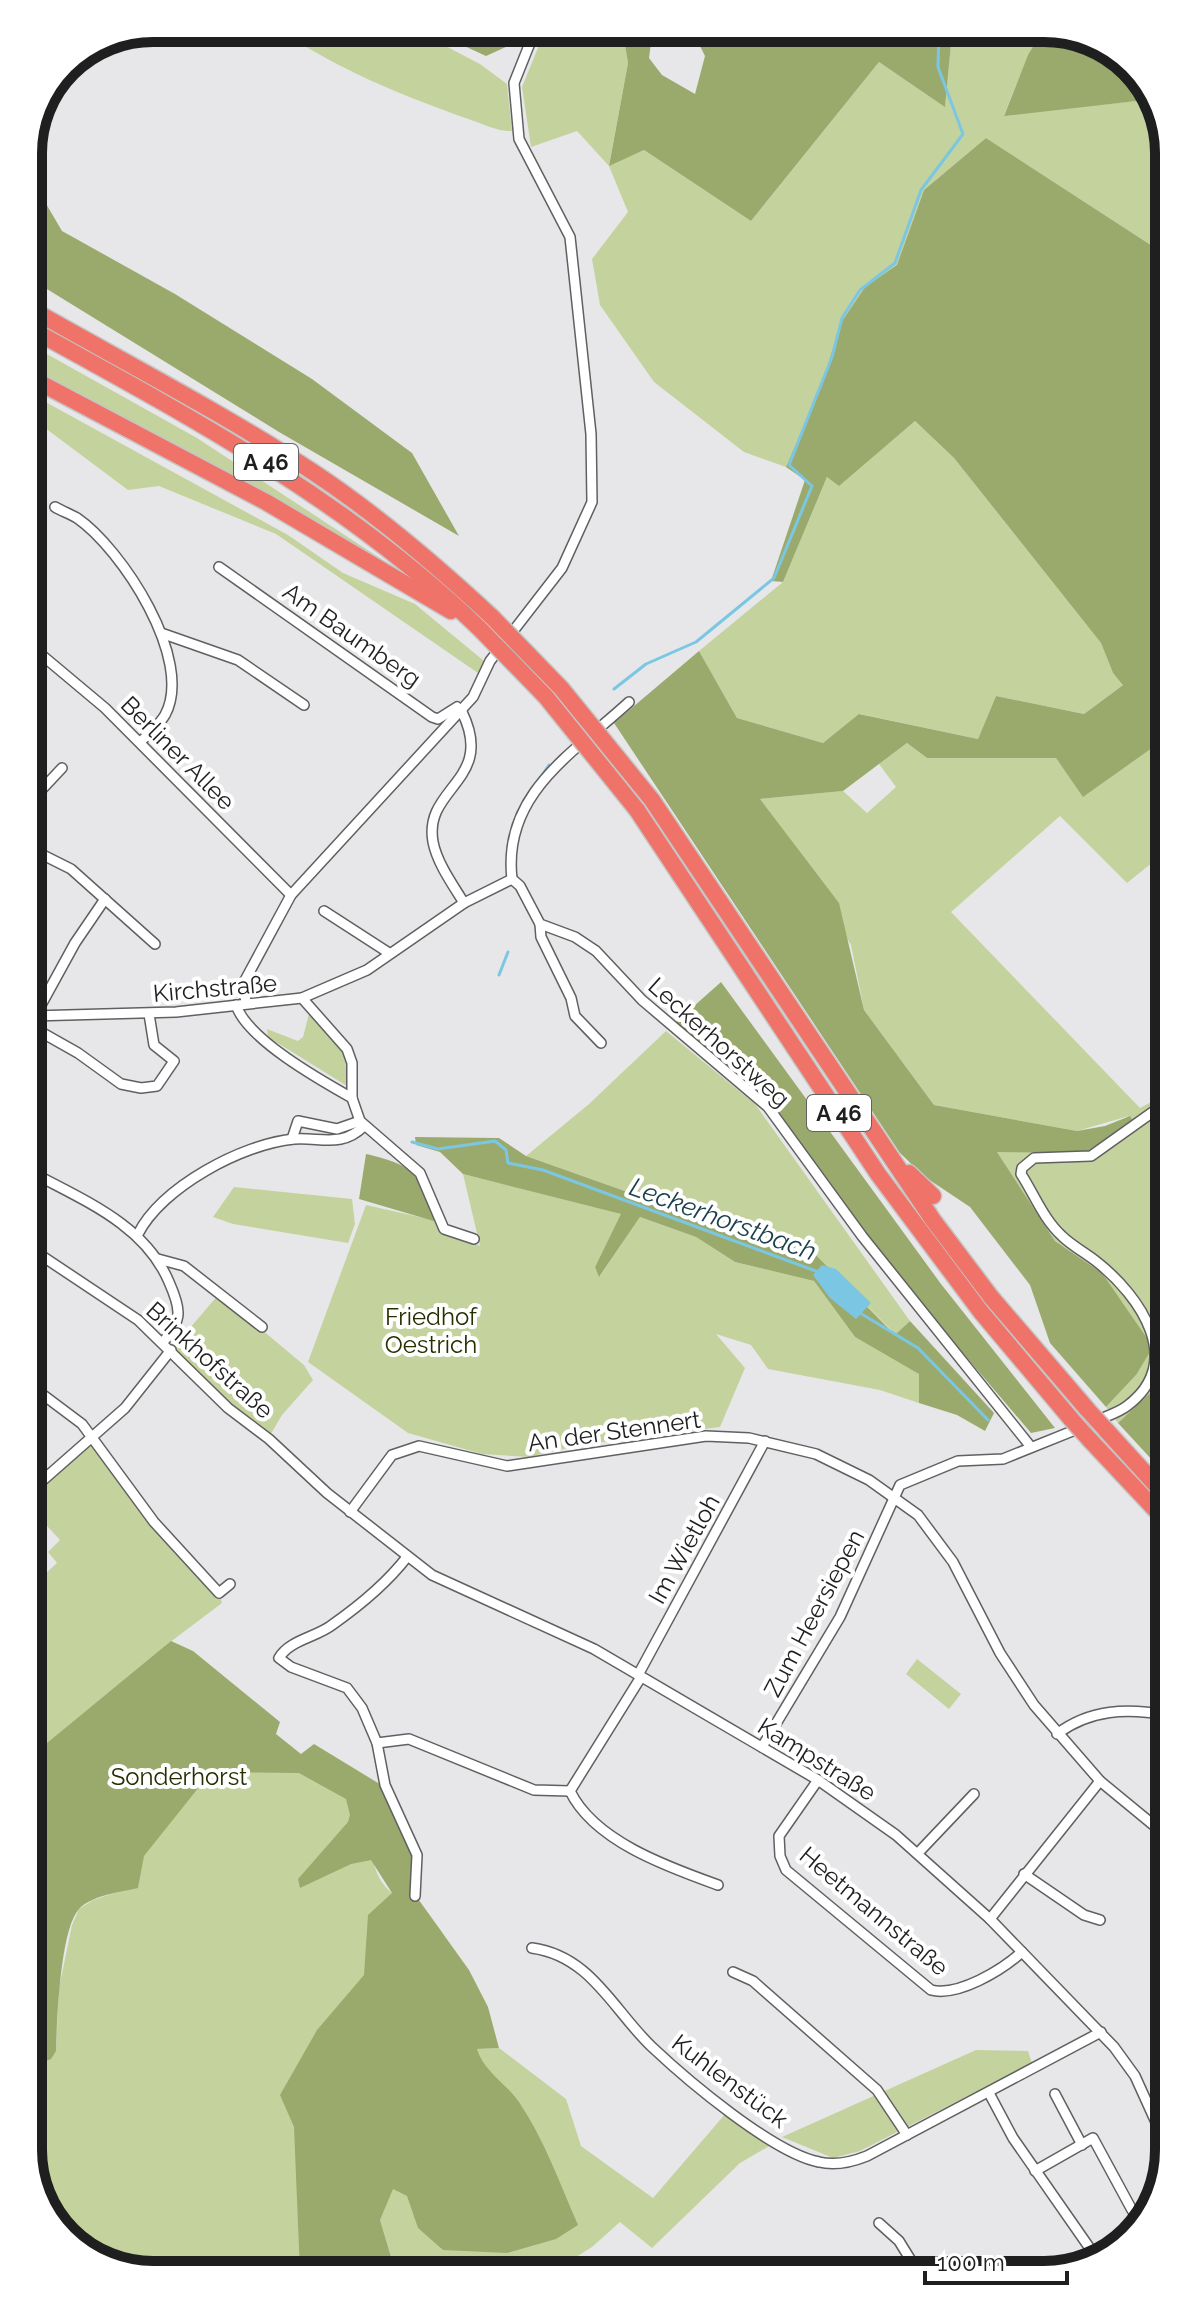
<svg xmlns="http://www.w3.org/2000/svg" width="1197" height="2303" viewBox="0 0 1197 2303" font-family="Raleway,sans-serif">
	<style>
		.green { fill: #c4d39d }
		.forest { fill: #9aaa6d }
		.water { fill: #7bc7e3 }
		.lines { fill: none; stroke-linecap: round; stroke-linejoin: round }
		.stream { stroke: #7bc7e3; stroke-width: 3 }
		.minor-casing { stroke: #606062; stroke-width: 12 }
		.motorway-casing { stroke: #c5c5c5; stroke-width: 19 }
		.minor { stroke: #fff; stroke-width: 9 }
		.motorway { stroke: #ef7368; stroke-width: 16 }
		.motorway-bridge-casing { stroke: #c5c5c5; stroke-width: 19; stroke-linecap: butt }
		.motorway-bridge { stroke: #ef7368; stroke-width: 16 }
		.labels { text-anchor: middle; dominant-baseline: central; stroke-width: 8; stroke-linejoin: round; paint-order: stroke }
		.shield { fill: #fff; stroke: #626262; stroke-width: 2 }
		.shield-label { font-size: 22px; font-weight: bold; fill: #1f1f1f }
		.street-label { font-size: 24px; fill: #1f1f1f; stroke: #fff }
		.park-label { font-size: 24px; fill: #252f00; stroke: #fff }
		.water-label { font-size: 26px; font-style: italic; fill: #1b3f4b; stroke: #fff }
		.rim { fill: none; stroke: #1f1f1f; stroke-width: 10 }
	</style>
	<rect width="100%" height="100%" fill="#e7e7e9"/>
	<g class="green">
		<path d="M277,28H411L480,64L507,84L512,131C499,132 483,124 471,120C403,96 336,69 277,28Z"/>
		<polygon points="546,28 622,28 628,63 609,165 644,150 751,221 879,62 945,106 951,44 957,28 1044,28 1028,56 1004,115 1154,99 1159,105 1160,251 986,138 924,190 897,266 865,287 840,324 823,381 786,467 744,452 654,382 600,305 592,259 628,212 609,166 577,131 531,147 522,87"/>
		<polygon points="29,344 197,438 398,570 29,369"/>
		<polygon points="29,393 288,535 343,573 415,604 484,661 478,673 276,534 159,486 128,490 29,416"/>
		<polygon points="915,421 954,458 1101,643 1113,673 1124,684 1084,714 996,696 978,739 860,714 823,743 737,718 699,651 783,582 827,477 839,485"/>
		<polygon points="1162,741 1163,854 1127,883 1060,816 951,912 1140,1108 1164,1095 1165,1379 1118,1423 1106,1407 1136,1375 1102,1273 1055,1241 996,1151 1083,1153 1129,1116 1077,1131 934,1105 864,1010 851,945 760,799 843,791 867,813 896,787 879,764 907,743 927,758 1056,758 1084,796"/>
		<polygon points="309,1014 345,1053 347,1086 268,1037 267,1029 298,1041 303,1037"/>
		<polygon points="666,1031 755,1104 910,1321 896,1335 815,1254 783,1237 732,1229 526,1156 589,1104"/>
		<polygon points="463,1174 622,1214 595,1267 600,1276 640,1217 696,1237 735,1262 814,1281 855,1337 920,1374 919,1403 880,1390 768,1369 751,1345 716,1334 745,1368 720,1427 580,1445 529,1457 482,1454 408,1433 308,1362 366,1205 433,1220 480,1246"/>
		<polygon points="234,1187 352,1199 355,1224 348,1243 233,1224 213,1217"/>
		<polygon points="219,1294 304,1365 313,1380 282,1415 269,1437 229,1407 171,1350"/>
		<path d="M93,1438L219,1594L222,1603L165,1646L302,1756L372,1783C372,1816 361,1873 395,1895C421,1912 427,1907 445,1938L426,2023L518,2101L481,2063L477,2049L499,2048L566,2099L581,2146L653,2198L726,2113L771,2145L740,2163L652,2248L620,2222L592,2247L554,2271L411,2272L392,2260L380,2220L296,2142L300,2273L146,2275L83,2254L38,2198L37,2065L45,2063L56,2051L59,1988L72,1925L79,1909L93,1900L139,1885L86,1711L38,1751L36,1748L35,1583L57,1563L48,1552L60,1540L35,1513L34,1489Z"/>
		<polygon points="917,1659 961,1694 949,1709 906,1674"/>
		<polygon points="976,2050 1028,2051 1032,2063 860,2151 833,2158 782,2137"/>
	</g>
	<g class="forest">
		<polygon points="425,28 522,28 508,46 486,56"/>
		<polygon points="622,28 653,28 649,58 662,75 695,94 705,56 698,42 687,45 675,28 957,28 951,44 945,107 879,62 751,221 644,150 609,166 628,63"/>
		<polygon points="1044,28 1120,54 1154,99 1004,116 1028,55"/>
		<polygon points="986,138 1160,251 1162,741 1083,797 1056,758 927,758 907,743 843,791 760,799 839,903 864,1010 934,1105 1077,1131 1105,1126 1130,1116 1133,1121 1109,1140 1083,1153 997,1152 1055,1241 1102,1273 1153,1347 1136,1375 1106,1407 1050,1343 1030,1285 970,1207 925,1177 900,1153 614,723 699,651 737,718 823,743 859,714 978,739 996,696 1084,714 1123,685 1113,673 1101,643 954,458 915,421 839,486 827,477 783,582 771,581 805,480 786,467 823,381 840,324 865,287 897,265 924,190"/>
		<polygon points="28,173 62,231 175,294 312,379 412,453 459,536 279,432 29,278"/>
		<polygon points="721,982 941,1284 1055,1428 1031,1433 894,1272 761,1091 675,1023"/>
		<polygon points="415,1137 499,1138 526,1156 732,1229 783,1237 815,1254 895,1335 910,1321 994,1413 985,1431 957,1415 919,1403 919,1374 855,1337 814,1281 735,1262 696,1237 640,1217 599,1277 595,1267 621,1214 463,1174 440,1152 416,1145"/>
		<path d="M366,1154C418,1166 418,1175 437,1222L359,1199Z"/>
		<polygon points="1165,1379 1166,1475 1118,1423"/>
		<path d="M171,1641L193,1651L280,1722L276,1734L301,1754L314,1744L383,1786L416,1855V1896L469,1970L488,2007L499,2048L477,2049C484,2072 505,2082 519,2102C544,2139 560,2184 578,2225L556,2239L507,2253L443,2250L418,2228L407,2196L393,2189L380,2220L392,2260L411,2272L300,2273L294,2127L280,2095L317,2030L364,1975L368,1915L392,1893L371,1860L351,1864L300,1888L298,1879L348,1822L350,1815L346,1799L299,1773L211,1772L144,1856L138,1888C121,1892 92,1895 79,1909C60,1930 57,2020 56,2051L51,2059L37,2065L36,1752Z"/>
	</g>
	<polygon class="water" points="822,1265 836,1269 871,1303 856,1319 830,1298 813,1275"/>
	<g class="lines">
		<g class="stream">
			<polyline points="614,689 646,664 696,642 774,578 812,486 789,465 832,357 842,318 860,290 895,263 921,190 963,134 938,67 939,28"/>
			<polyline points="529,794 549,765"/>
			<polyline points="499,975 508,952"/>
			<polyline points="412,1142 438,1149 495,1141 506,1150 508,1163 543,1170 821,1273"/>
			<polyline points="860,1313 918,1348 988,1420"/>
			<polyline points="1155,1315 1165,1297"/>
		</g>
		<g class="minor-casing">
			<g id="minor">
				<path d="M55,507C62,511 70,514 77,518C121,548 195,660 165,715C159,725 149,734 140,742"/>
				<polyline points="219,567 432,717 438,719 457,707 462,712"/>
				<polyline points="161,633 238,660 304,705"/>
				<polyline points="31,646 105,708 291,895"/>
				<path d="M462,712C496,781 423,787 433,842C437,863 453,885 464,903"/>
				<polyline points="31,801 62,768"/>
				<polyline points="31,849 71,869 155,944"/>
				<polyline points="512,879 520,886 540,924 575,937 596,951 642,1000 768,1107 862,1236 1031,1447"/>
				<path d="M512,879C502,793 575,752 629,702"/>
				<polyline points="324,911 389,953"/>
				<polyline points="540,924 541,937 571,998 575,1016 601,1043"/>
				<polyline points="302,998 347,1049 352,1063 352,1098 360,1121 420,1173 444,1229 474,1239"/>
				<polyline points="246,1002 243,984 291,895 473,697 490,661 562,568 592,502 591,434 570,237 519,139 514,83 536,28"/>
				<path d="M236,1005C247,1039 320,1080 352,1098"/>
				<polyline points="32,1016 176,1012 302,998 367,970 464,903 512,879"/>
				<polyline points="35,1016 75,943 105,899"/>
				<polyline points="32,1027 78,1053 121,1084 141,1088 157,1086 174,1061 154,1045 149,1014"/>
				<polyline points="292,1139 298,1121 337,1129 360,1121"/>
				<path d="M33,1173C85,1201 145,1225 169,1282C181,1309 183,1320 163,1342"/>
				<path d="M138,1234C162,1187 242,1144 294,1139C321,1137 342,1148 364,1126"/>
				<polyline points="33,1250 138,1320 228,1408 269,1439 327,1493 432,1575 594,1649 818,1780 896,1835 990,1919 1114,2047 1135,2076 1169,2151"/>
				<polyline points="158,1259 184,1266 262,1327"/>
				<polyline points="34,1388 82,1424 154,1522 219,1593 230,1584"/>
				<path d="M1093,1422C1104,1417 1118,1413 1127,1406C1186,1362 1140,1296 1097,1262C1086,1253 1072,1246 1062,1236C1044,1220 1034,1194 1021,1174L1022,1168L1034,1158L1091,1156L1164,1104"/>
				<polyline points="34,1488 125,1408 171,1350"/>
				<polyline points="350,1512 392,1455 419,1446 507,1466 706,1436 749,1438 816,1454 869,1480 918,1515 953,1562 1000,1653 1034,1705 1100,1781 1168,1837"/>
				<path d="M407,1557C387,1583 359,1606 332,1625C317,1637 289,1640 279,1658L291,1667L347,1688L362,1708L377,1743L385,1785L417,1855L415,1896"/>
				<polyline points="638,1675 765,1441"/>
				<path d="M1057,1734C1090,1709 1127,1708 1167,1715"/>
				<polyline points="377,1743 409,1739 534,1790 570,1791"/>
				<polyline points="762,1747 840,1617 900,1485 958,1461 1003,1459 1080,1428"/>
				<path d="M818,1780L779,1836L780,1856L786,1870L931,1990C958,1997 1002,1970 1022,1952"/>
				<path d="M570,1791C594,1841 668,1867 718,1885"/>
				<polyline points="570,1791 641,1677"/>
				<polyline points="918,1853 974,1794"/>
				<polyline points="1024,1874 1084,1915 1100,1920"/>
				<polyline points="990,1919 1100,1781"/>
				<path d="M532,1948C591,1956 613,2010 652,2047C687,2080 773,2153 819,2162C835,2166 852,2162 867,2156L1101,2032"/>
				<polyline points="733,1972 753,1981 877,2090 907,2135"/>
				<polyline points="989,2093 1013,2138 1098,2260"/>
				<polyline points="1055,2094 1082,2145"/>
				<polyline points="1035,2171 1093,2138 1132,2210 1144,2223"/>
				<polyline points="879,2223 899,2241 915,2267"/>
			</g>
		</g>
		<g class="motorway-casing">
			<g id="motorway">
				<path d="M29,308C124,362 221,412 313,472C378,515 435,564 492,617"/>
				<path d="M29,328C189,416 348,501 480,629"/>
				<polyline points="29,377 266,502 451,611"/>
				<polyline points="652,800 933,1220 991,1297 1087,1409"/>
				<polyline points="637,810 878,1174 981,1312 1071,1419"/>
				<polyline points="909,1173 933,1196"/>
				<polyline points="1106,1430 1166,1496"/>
				<polyline points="1089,1439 1166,1521"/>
			</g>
		</g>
		<use href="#minor" class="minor"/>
		<use href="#motorway" class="motorway"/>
		<g class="motorway-bridge-casing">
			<g id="motorway-bridge">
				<polyline points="492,617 561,688 652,800"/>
				<polyline points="480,629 546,697 637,810"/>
				<polyline points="1087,1409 1106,1430"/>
				<polyline points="1071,1419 1089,1439"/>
			</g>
		</g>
		<use href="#motorway-bridge" class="motorway-bridge"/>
	</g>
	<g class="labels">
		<g class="shield">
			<rect x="234" y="444" width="64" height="36" rx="6"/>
			<rect x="807" y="1095" width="64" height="36" rx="6"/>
		</g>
		<g class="shield-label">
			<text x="266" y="462">A 46</text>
			<text x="839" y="1113">A 46</text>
		</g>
		<g class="street-label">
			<text transform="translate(352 635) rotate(35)">Am Baumberg</text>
			<text transform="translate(178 753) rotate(45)">Berliner Allee</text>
			<text transform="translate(215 988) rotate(-5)">Kirchstraße</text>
			<text transform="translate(719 1042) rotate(42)">Leckerhorstweg</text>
			<text transform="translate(210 1360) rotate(42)">Brinkhofstraße</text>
			<text transform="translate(614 1431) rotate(-8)">An der Stennert</text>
			<text transform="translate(684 1549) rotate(-61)">Im Wietloh</text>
			<text transform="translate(814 1613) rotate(-62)">Zum Heersiepen</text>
			<text transform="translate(817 1759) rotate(32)">Kampstraße</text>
			<text transform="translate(874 1911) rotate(40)">Heetmannstraße</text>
			<text transform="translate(730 2081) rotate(37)">Kuhlenstück</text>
		</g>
		<g class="park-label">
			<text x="431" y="1316">Friedhof<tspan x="431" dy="28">Oestrich</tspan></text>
			<text x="179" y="1776">Sonderhorst</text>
		</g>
		<g class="water-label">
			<text transform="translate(723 1219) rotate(20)">Leckerhorstbach</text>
		</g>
	</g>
	<path d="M0 0H1197V2303H0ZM153 42H1044A111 111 0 0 1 1155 153V2150A111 111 0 0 1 1044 2261H153A111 111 0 0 1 42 2150V153A111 111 0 0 1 153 42Z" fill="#fff" fill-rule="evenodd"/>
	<path class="rim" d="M153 42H1044A111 111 0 0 1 1155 153V2150A111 111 0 0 1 1044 2261H153A111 111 0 0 1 42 2150V153A111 111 0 0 1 153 42Z"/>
	<path d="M925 2271v12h142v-12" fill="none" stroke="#1f1f1f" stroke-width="4"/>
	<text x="937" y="2271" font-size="24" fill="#1f1f1f" stroke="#ffffff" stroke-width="6" paint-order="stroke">100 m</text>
</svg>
